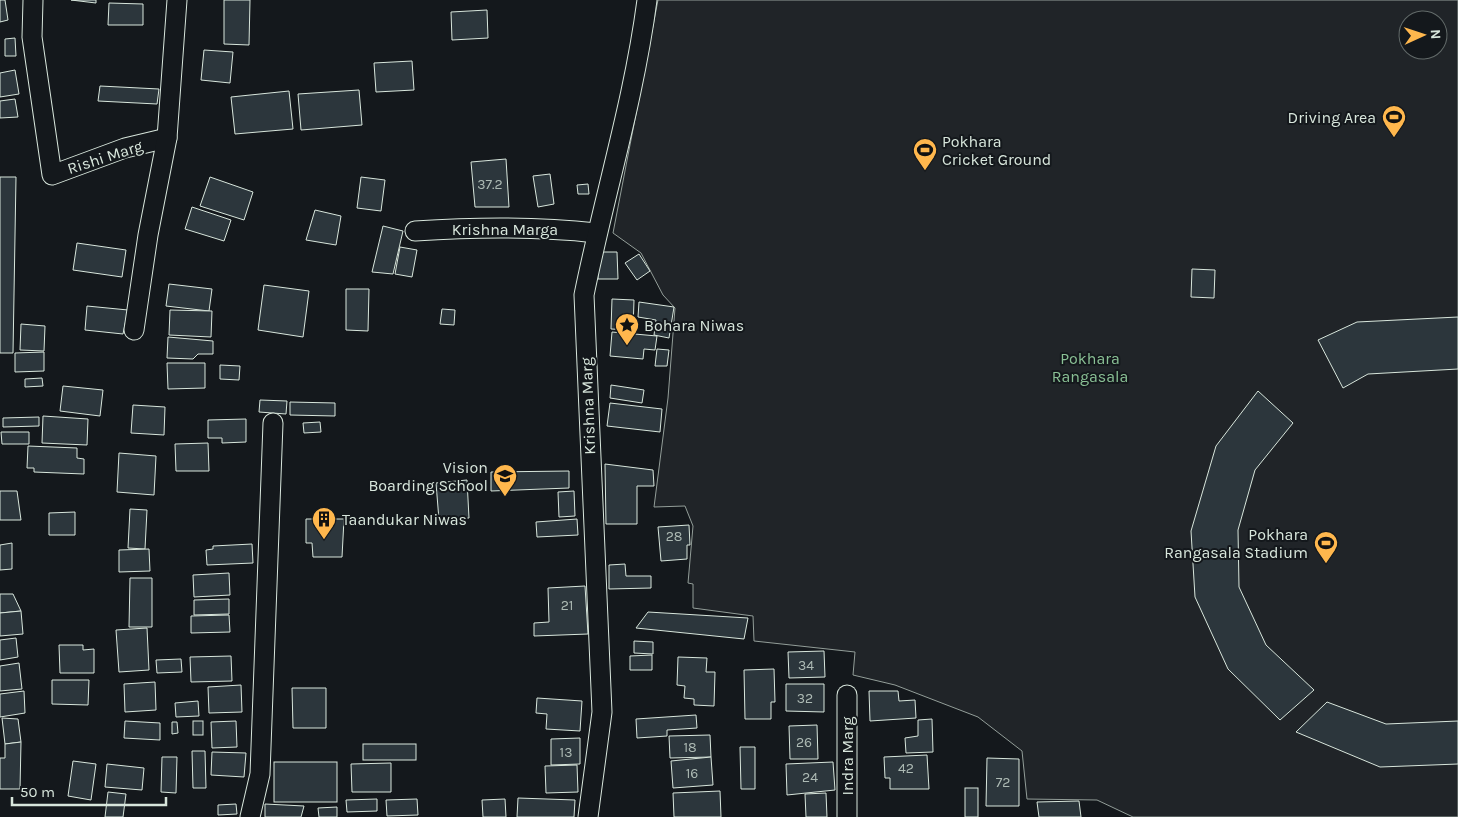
<svg xmlns="http://www.w3.org/2000/svg" width="1458" height="817" viewBox="0 0 1458 817" font-family="Karla,sans-serif">
	<style>
		.green { fill: #202428; stroke: #939e99; fill-rule: evenodd }
		.building { fill: #2c363c; stroke: #d8e6dc }
		.lines { fill: none; stroke-linecap: round; stroke-linejoin: round }
		.street-casing { stroke: #d8e6dc; stroke-width: 21 }
		.street { stroke: #14181c; stroke-width: 19 }
		.labels { text-anchor: middle; dominant-baseline: central; stroke-width: 4; stroke-linejoin: round; paint-order: stroke }
		.number-label { font-size: 14px; fill: #adbab4 }
		.poi-label { font-size: 16px; fill: #d8e6dc; stroke: #14181c; text-anchor: end }
		.street-label { font-size: 16px; fill: #d8e6dc; stroke: #14181c }
		.park-label { font-size: 16px; fill: #8ac095; stroke: #14181c }
	</style>
	<rect width="100%" height="100%" fill="#14181c"/>
	<path class="green" d="M658,0H1458V817H1133L1097,800L1027,799L1022,751L978,717L895,685L853,675L855,652L754,641L753,616L693,608V584L688,583L693,526L685,506L654,507L668,398L675,308L663,295L641,253L613,233ZM1408,20H1438V50H1408Z"/>
	<g class="building">
		<polygon points="0,0 5,0 8,20 0,22"/>
		<polygon points="71,0 96,0 96,3"/>
		<polygon points="224,0 250,0 249,45 224,44"/>
		<polygon points="109,3 143,4 143,25 108,25"/>
		<polygon points="487,10 488,38 452,40 451,12"/>
		<polygon points="15,38 16,56 5,56 5,39"/>
		<polygon points="204,50 233,52 230,83 201,80"/>
		<polygon points="412,61 414,90 376,92 374,63"/>
		<polygon points="15,70 19,94 0,97 0,73"/>
		<polygon points="100,86 159,89 157,104 98,101"/>
		<polygon points="359,90 362,125 301,130 298,94"/>
		<polygon points="289,91 293,129 235,134 231,97"/>
		<polygon points="15,99 18,117 0,118 0,101"/>
		<polygon points="506,159 509,207 475,207 471,162"/>
		<polygon points="550,174 554,204 538,207 533,176"/>
		<polygon points="0,177 16,177 13,353 0,353"/>
		<polygon points="210,177 253,192 244,220 200,206"/>
		<polygon points="361,177 385,180 381,211 357,208"/>
		<polygon points="588,184 589,194 578,194 577,185"/>
		<polygon points="192,207 231,220 224,241 185,229"/>
		<polygon points="315,210 341,216 336,245 306,240"/>
		<polygon points="383,226 403,231 393,274 372,272"/>
		<polygon points="77,243 126,250 122,277 73,270"/>
		<polygon points="400,247 417,250 412,277 395,274"/>
		<polygon points="597,252 617,252 618,279 598,279"/>
		<polygon points="639,254 650,271 637,280 625,263"/>
		<polygon points="1192,269 1215,270 1214,298 1191,297"/>
		<polygon points="169,284 212,289 209,311 166,306"/>
		<polygon points="264,285 309,291 303,337 258,330"/>
		<polygon points="346,289 369,289 368,331 346,330"/>
		<polygon points="612,299 634,300 633,330 611,329"/>
		<polygon points="639,302 674,307 669,338 654,335 656,320 638,317"/>
		<polygon points="87,306 128,310 123,334 85,330"/>
		<polygon points="442,309 455,310 454,325 440,324"/>
		<polygon points="170,310 212,311 211,337 169,335"/>
		<polygon points="1458,317 1458,369 1368,374 1343,388 1318,340 1357,322"/>
		<polygon points="21,324 45,326 44,351 20,350"/>
		<polygon points="612,332 657,336 655,350 644,349 643,359 610,356"/>
		<polygon points="168,337 213,341 213,354 198,354 193,359 167,358"/>
		<polygon points="657,349 669,350 667,366 655,366"/>
		<polygon points="44,352 44,371 15,372 15,353"/>
		<polygon points="167,363 205,363 205,388 168,389"/>
		<polygon points="220,365 240,366 239,380 220,379"/>
		<polygon points="42,378 43,386 25,387 25,379"/>
		<polygon points="611,385 644,390 642,403 610,398"/>
		<polygon points="63,386 103,390 100,416 60,411"/>
		<polygon points="1258,391 1293,423 1255,470 1238,530 1239,587 1266,645 1314,690 1280,720 1228,669 1195,597 1191,531 1216,446"/>
		<polygon points="260,400 287,401 286,414 259,412"/>
		<polygon points="290,402 335,403 335,416 290,415"/>
		<polygon points="610,403 662,409 660,432 607,426"/>
		<polygon points="133,405 165,407 164,435 131,433"/>
		<polygon points="43,416 88,419 87,445 42,443"/>
		<polygon points="39,417 39,426 3,427 3,418"/>
		<polygon points="246,419 246,442 222,443 222,438 208,438 208,420"/>
		<polygon points="320,422 321,432 304,433 303,423"/>
		<polygon points="1,432 29,432 29,444 2,444"/>
		<polygon points="208,443 209,471 176,471 175,444"/>
		<polygon points="28,446 77,448 77,458 84,459 84,474 34,472 34,468 27,468"/>
		<polygon points="119,453 156,456 154,495 117,492"/>
		<polygon points="605,464 653,470 654,486 637,486 637,524 606,524"/>
		<polygon points="569,471 569,488 491,491 491,472"/>
		<polygon points="467,480 469,518 439,520 436,483"/>
		<polygon points="0,491 17,491 21,520 0,520"/>
		<polygon points="574,491 575,516 559,517 558,492"/>
		<polygon points="130,509 147,510 145,549 128,548"/>
		<polygon points="75,512 75,535 49,535 49,513"/>
		<polygon points="306,519 344,519 342,557 313,557 312,543 306,543"/>
		<polygon points="577,519 578,535 537,537 536,522"/>
		<polygon points="689,525 690,545 687,545 687,559 661,561 658,527"/>
		<polygon points="12,543 12,569 0,570 0,545"/>
		<polygon points="252,544 253,563 207,565 206,550 213,549 213,546"/>
		<polygon points="149,549 150,571 119,572 119,550"/>
		<polygon points="625,564 626,576 651,576 651,588 609,589 609,565"/>
		<polygon points="229,573 230,595 194,597 193,575"/>
		<polygon points="130,578 152,578 152,627 129,627"/>
		<polygon points="585,586 588,634 534,636 534,623 549,622 548,588"/>
		<polygon points="0,594 13,594 21,611 0,613"/>
		<polygon points="229,599 229,614 194,615 194,600"/>
		<polygon points="21,611 23,634 0,636 0,613"/>
		<polygon points="648,612 748,618 744,639 636,628"/>
		<polygon points="229,615 230,632 191,633 191,616"/>
		<polygon points="147,628 149,670 119,672 116,630"/>
		<polygon points="16,638 18,657 0,660 0,640"/>
		<polygon points="634,641 653,642 653,654 634,653"/>
		<polygon points="59,645 83,645 83,650 94,649 94,673 60,673"/>
		<polygon points="824,651 825,677 789,678 788,652"/>
		<polygon points="652,655 652,670 630,670 630,656"/>
		<polygon points="231,656 232,681 191,682 190,657"/>
		<polygon points="678,657 707,658 706,672 715,672 714,706 694,705 694,699 684,698 685,686 677,685"/>
		<polygon points="181,659 182,672 157,673 156,660"/>
		<polygon points="19,663 22,689 0,691 0,666"/>
		<polygon points="774,669 775,702 771,702 771,719 745,719 744,670"/>
		<polygon points="52,680 89,680 88,705 52,704"/>
		<polygon points="155,682 156,710 125,712 124,684"/>
		<polygon points="786,684 824,684 824,712 786,711"/>
		<polygon points="241,685 242,712 209,713 208,687"/>
		<polygon points="292,688 326,688 326,728 293,728"/>
		<polygon points="24,691 25,713 0,717 0,694"/>
		<polygon points="869,691 898,691 899,701 915,700 916,718 870,721"/>
		<polygon points="537,698 582,701 580,731 546,729 547,714 536,713"/>
		<polygon points="198,701 199,716 176,717 175,703"/>
		<polygon points="1327,702 1386,724 1458,721 1458,764 1380,767 1296,732"/>
		<polygon points="696,715 697,728 667,730 667,736 637,738 636,719"/>
		<polygon points="2,718 18,719 21,742 5,744"/>
		<polygon points="932,719 933,752 906,753 905,738 918,736 918,720"/>
		<polygon points="125,721 160,723 160,740 124,738"/>
		<rect x="193" y="721" width="10" height="14"/>
		<polygon points="236,721 237,747 212,748 211,722"/>
		<polygon points="172,722 177,722 178,733 172,734"/>
		<polygon points="817,725 818,759 790,759 789,726"/>
		<polygon points="710,735 711,757 670,758 669,736"/>
		<polygon points="580,738 580,764 551,765 551,739"/>
		<polygon points="21,742 20,789 0,789 0,758 5,758 5,744"/>
		<rect x="363" y="744" width="53" height="16"/>
		<polygon points="740,747 755,747 755,789 741,789"/>
		<polygon points="192,751 205,751 206,788 193,788"/>
		<polygon points="212,752 246,753 244,777 211,775"/>
		<polygon points="927,755 929,789 890,789 890,778 885,778 884,757"/>
		<polygon points="162,757 177,757 176,793 161,792"/>
		<polygon points="711,757 713,785 673,788 671,761"/>
		<polygon points="987,758 1019,759 1019,806 986,806"/>
		<polygon points="73,761 96,764 91,800 68,796"/>
		<rect x="274" y="762" width="63" height="40"/>
		<polygon points="833,762 835,790 787,795 786,764"/>
		<polygon points="391,763 391,792 352,792 351,764"/>
		<polygon points="107,764 144,768 142,790 105,787"/>
		<polygon points="577,765 578,792 546,793 545,766"/>
		<rect x="965" y="788" width="13" height="29"/>
		<polygon points="720,791 721,817 674,817 673,793"/>
		<polygon points="108,792 126,794 123,817 105,817"/>
		<polygon points="826,793 827,817 806,817 805,794"/>
		<polygon points="518,798 575,800 574,817 517,817"/>
		<polygon points="377,799 377,811 347,812 346,800"/>
		<polygon points="417,799 418,815 387,816 386,800"/>
		<polygon points="505,799 506,817 483,817 482,800"/>
		<polygon points="1079,801 1081,817 1039,817 1037,802"/>
		<polygon points="236,804 237,814 218,815 218,805"/>
		<polygon points="265,804 304,806 301,817 265,817"/>
		<polygon points="337,807 337,817 319,817 318,808"/>
	</g>
	<g class="lines">
		<g class="street-casing">
			<g id="street">
				<polyline points="33,0 32,37 52,175 125,148 167,138"/>
				<path d="M415,231C476,227 535,226 596,233"/>
				<polyline points="134,330 148,235 167,138 177,0"/>
				<polyline points="250,817 260,774 273,423"/>
				<path d="M588,817L602,712L584,295C604,196 634,100 647,0"/>
				<polyline points="847,817 847,695"/>
			</g>
		</g>
		<use href="#street" class="street"/>
	</g>
	<defs>
		<g id="stadium-pin" transform="scale(1.25)"><path d="M0 17L-7.5 6A9.5 9.5 0 1 1 7.5 6Z" fill="#ffb74d" stroke="#14181c"/><path d="M0-5a6.5 5 0 1 0 0 10a6.5 5 0 1 0 0-10ZM-3.5-1.8h7v3.6h-7Z" fill="#111"/></g>
		<g id="sight-pin" transform="scale(1.25)"><path d="M0 17L-7.5 6A9.5 9.5 0 1 1 7.5 6Z" fill="#ffb74d" stroke="#14181c"/><path d="M0-6L1.8-2.2L6-1.7L2.9 1.2L3.7 5.4L0 3.3L-3.7 5.4L-2.9 1.2L-6-1.7L-1.8-2.2Z" fill="#111"/></g>
		<g id="school-pin" transform="scale(1.25)"><path d="M0 17L-7.5 6A9.5 9.5 0 1 1 7.5 6Z" fill="#ffb74d" stroke="#14181c"/><path d="M0-5L7-2L0 1L-7-2ZM-4 1L0 2.5L4 1V4Q0 6-4 4Z" fill="#111"/></g>
		<g id="building-pin" transform="scale(1.25)"><path d="M0 17L-7.5 6A9.5 9.5 0 1 1 7.5 6Z" fill="#ffb74d" stroke="#14181c"/><path d="M-4-6H4V6H1V3H-1V6H-4ZM-2.5-4.3h1.7v1.8h-1.7ZM.8-4.3h1.7v1.8H.8ZM-2.5-1h1.7V.8h-1.7ZM.8-1h1.7V.8H.8Z" fill="#111"/></g>
	</defs>
	<g fill-rule="evenodd">
		<use href="#stadium-pin" x="1394" y="117"/>
		<use href="#stadium-pin" x="925" y="150"/>
		<use href="#sight-pin" x="627" y="325"/>
		<use href="#school-pin" x="505" y="476"/>
		<use href="#building-pin" x="324" y="519"/>
		<use href="#stadium-pin" x="1326" y="543"/>
	</g>
	<g class="labels">
		<g class="number-label">
			<text x="490" y="184">37.2</text>
			<text x="674" y="536">28</text>
			<text x="567" y="605">21</text>
			<text x="806" y="665">34</text>
			<text x="805" y="698">32</text>
			<text x="804" y="742">26</text>
			<text x="690" y="747">18</text>
			<text x="566" y="752">13</text>
			<text x="906" y="768">42</text>
			<text x="692" y="773">16</text>
			<text x="810" y="777">24</text>
			<text x="1003" y="782">72</text>
		</g>
		<g class="poi-label">
			<text x="1376" y="117">Driving Area</text>
			<text x="942" y="141" text-anchor="start">Pokhara<tspan x="942" dy="18">Cricket Ground</tspan></text>
			<text x="644" y="325" text-anchor="start">Bohara Niwas</text>
			<text x="488" y="467">Vision<tspan x="488" dy="18">Boarding School</tspan></text>
			<text x="342" y="519" text-anchor="start">Taandukar Niwas</text>
			<text x="1308" y="534">Pokhara<tspan x="1308" dy="18">Rangasala Stadium</tspan></text>
		</g>
		<g class="street-label">
			<text transform="translate(105 157) rotate(-18)">Rishi Marg</text>
			<text x="505" y="229">Krishna Marga</text>
			<text transform="translate(588 406) rotate(-92)">Krishna Marg</text>
			<text transform="translate(847 756) rotate(-90)">Indra Marg</text>
		</g>
		<g class="park-label">
			<text x="1090" y="358">Pokhara<tspan x="1090" dy="18">Rangasala</tspan></text>
		</g>
	</g>
	<g transform="translate(1423 35) rotate(87)"><circle r="24" fill="#14181c" stroke="#626a69"/>
	<path d="M0-4L9 19L0 12L-9 19Z" fill="#ffb74d"/>
	<text y="-8" font-size="14" font-weight="bold" text-anchor="middle" fill="#d8e6dc">N</text>
	</g>
	<path d="M12 797v8h154v-8" fill="none" stroke="#d8e6dc" stroke-width="2.5"/>
	<text x="20" y="797" font-size="15" fill="#d8e6dc" stroke="#14181c" stroke-width="4" paint-order="stroke">50 m</text>
</svg>
